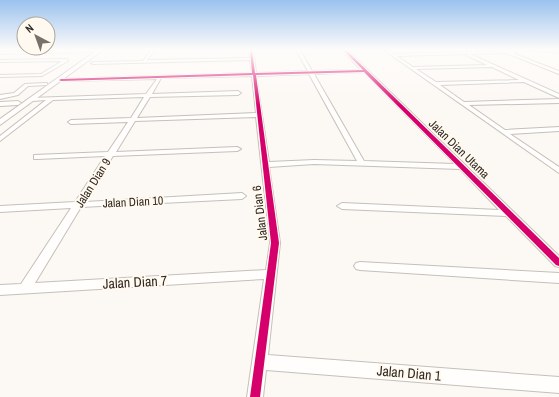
<svg xmlns="http://www.w3.org/2000/svg" width="559" height="397" viewBox="0 0 559 397" font-family="'Archivo Narrow',sans-serif">
	<style>
		.lines { fill: none; stroke-linecap: round; stroke-linejoin: round }
		.river { fill: #c6d6f6; fill-rule: evenodd }
		.minor-casing { stroke: #c4c0ba; stroke-width: 2 }
		.tertiary-casing { stroke: #c4c0ba; stroke-width: 2 }
		.minor { fill: #fffefd; fill-rule: evenodd }
		.tertiary { fill: #fffefd; fill-rule: evenodd }
		.cycleway-casing { stroke: #fff9f0; stroke-width: 2 }
		.cycleway { fill: #d6006c; fill-rule: evenodd }
		.labels { text-anchor: middle; dominant-baseline: central; stroke-width: 4; stroke-linejoin: round; paint-order: stroke }
		.street-label { font-size: 12px; fill: #2f2921; stroke: #fff9f0 }
		.near-street-label { font-size: 14px; fill: #2f2921; stroke: #fff9f0 }
	</style>
	<rect width="100%" height="100%" fill="#fcf8f4"/>
	<g class="lines">
		<polygon class="river" points="529,50 559,50 559,54 533,52"/>
		<g class="minor-casing">
			<g id="minor">
				<polygon points="90,50 89,52 0,54 0,52"/>
				<path d="M151,50H155L147,60L250,58L249,50H253L256,73L308,71L296,50H300L312,71L361,70L342,50H347L559,256V267L555,266L506,216L342,209L337,206L342,203L499,210L460,169L314,164L269,167L280,243L268,355L559,377V393L266,370L263,397H247L264,279L0,295V285L21,284L71,208L0,212V206L75,202L105,156L37,159H34V155L108,152L128,122L71,124L68,122L71,120L131,118L144,97L53,100L0,141V136L46,100L32,101L29,99L30,98L146,94L157,79L59,81V79H61L252,73L250,60L93,64L91,63L93,62L143,61ZM364,72L455,164L364,161L314,74ZM309,74L357,161L314,160L269,162L256,76ZM252,76L256,113L137,118L150,97L238,95L241,93L238,91L152,94L161,78ZM256,117L270,243L266,270L35,283L81,207L242,199L246,196L242,193L85,202L113,156L237,151L241,149L237,147L116,152L135,121Z"/>
				<path d="M384,50H389L394,54L515,51L516,53H512L559,71V74L506,53L470,54L559,94V98L524,82L440,85L464,102L559,99V103L469,105L505,130L559,127V131L510,134L559,167V173ZM468,54V56L487,65L413,67L397,56ZM492,67L519,80L436,82L416,69Z"/>
				<polygon points="67,59 68,61 42,76 0,77 0,75 41,74 62,61 0,62 0,60"/>
				<polygon points="45,83 47,83 47,85 28,86 18,95 0,99 0,95 14,93 25,84"/>
				<polygon points="0,102 18,101 21,103 18,105 0,106"/>
				<polygon points="360,262 559,273 559,283 360,270 356,269 354,266 356,263"/>
			</g>
		</g>
		<g class="tertiary-casing">
			<polygon id="tertiary" points="97,50 103,50 0,125 0,119"/>
		</g>
		<use href="#minor" class="minor"/>
		<use href="#tertiary" class="tertiary"/>
		<g class="cycleway-casing">
			<polygon id="cycleway" points="250,50 252,50 255,73 363,70 343,50 346,50 559,258 559,266 556,265 364,72 256,75 279,243 260,397 250,397 271,243 253,75 61,81 59,80 61,79 252,73"/>
		</g>
		<use href="#cycleway" class="cycleway"/>
	</g>
	<linearGradient id="sky" x2="0" y2="1"><stop stop-color="#9ac2ee"/><stop offset="0.47" stop-color="#fefcfa"/><stop offset="1" stop-color="#fefcfa" stop-opacity="0"/></linearGradient>
	<rect width="559" height="106" fill="url(#sky)"/>
	<g class="labels">
		<g class="street-label">
			<text transform="translate(459 149) rotate(44)">Jalan Dian Utama</text>
			<text transform="translate(93 183) rotate(-58)">Jalan Dian 9</text>
			<text transform="translate(133 202) rotate(-3)">Jalan Dian 10</text>
			<text transform="translate(260 213) rotate(-97)">Jalan Dian 6</text>
		</g>
		<g class="near-street-label">
			<text transform="translate(135 282) rotate(-3)">Jalan Dian 7</text>
			<text transform="translate(409 373) rotate(5)">Jalan Dian 1</text>
		</g>
	</g>
	<g transform="translate(36 36) rotate(319)"><circle r="19" fill="#fff9f0" stroke="#aca69d"/>
	<path d="M0-3L7 15L0 10L-7 15Z" fill="#77716b"/>
	<text y="-6" font-size="11" font-weight="bold" text-anchor="middle" fill="#2f2921">N</text>
	</g>
</svg>
